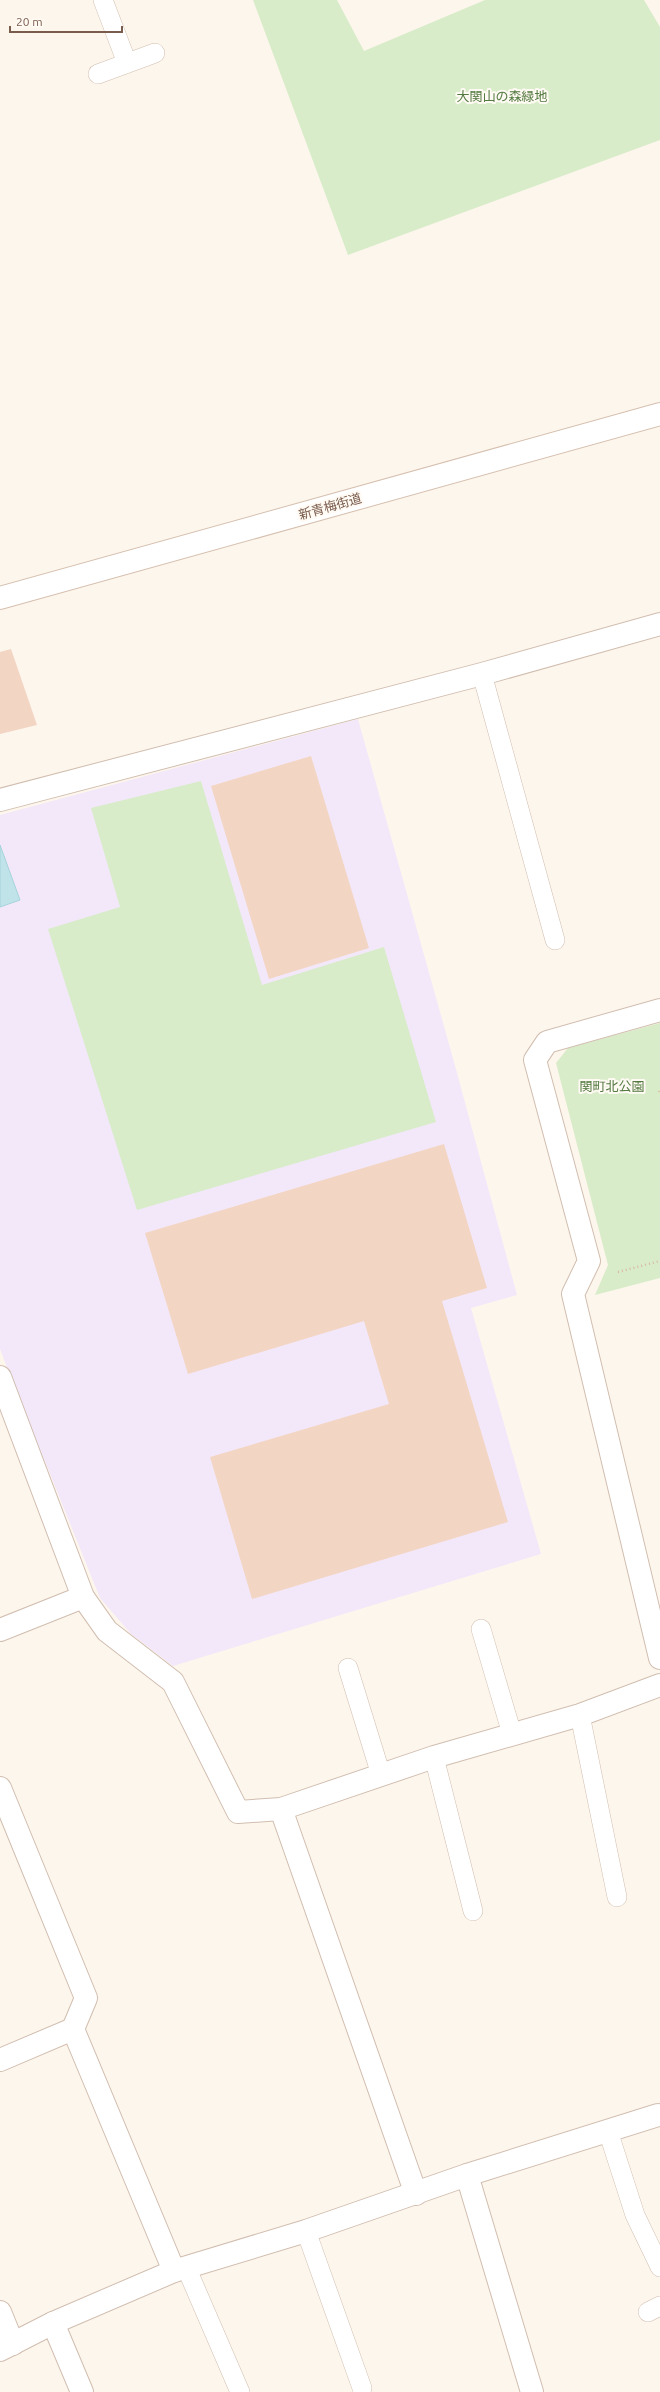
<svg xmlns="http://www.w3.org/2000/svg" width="660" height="2392" viewBox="0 0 660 2392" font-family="Ubuntu,'Noto Sans JP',sans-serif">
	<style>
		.education { fill: #f3e8fa }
		.green { fill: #d8ecc9 }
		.water { fill: #bfe3e8; stroke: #a5d3da }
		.building { fill: #f3d5c3 }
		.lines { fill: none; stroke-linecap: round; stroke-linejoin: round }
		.lane-casing { stroke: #d1beb0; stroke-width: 20 }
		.street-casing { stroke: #d1beb0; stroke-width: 24 }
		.secondary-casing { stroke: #d6c0b0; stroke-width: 24 }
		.path { stroke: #d9b8a5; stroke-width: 2.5; stroke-dasharray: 1 3; stroke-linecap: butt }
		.lane { stroke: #fff; stroke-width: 19 }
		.street { stroke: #fff; stroke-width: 22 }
		.secondary { stroke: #fff; stroke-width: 22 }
		.labels { text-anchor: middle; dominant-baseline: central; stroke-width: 4; stroke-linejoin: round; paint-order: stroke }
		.park-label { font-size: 13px; fill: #537a41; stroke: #fffaf3 }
		.street-label { font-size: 13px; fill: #7a5c4d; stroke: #fffaf3 }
	</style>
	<rect width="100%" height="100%" fill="#fdf6ec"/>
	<polygon class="education" points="358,719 454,1062 517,1295 471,1308 541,1554 173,1666 131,1634 100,1598 44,1459 30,1429 0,1349 0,815"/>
	<g class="green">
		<polygon points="253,0 337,0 364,51 485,0 644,0 660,27 660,140 348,255"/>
		<polygon points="201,781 262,985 384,947 436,1122 137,1210 48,929 120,907 91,808"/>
		<polygon points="660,1023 660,1278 595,1295 608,1265 556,1063 568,1048"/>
	</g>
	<polygon class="water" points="0,845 20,900 0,907"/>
	<g class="building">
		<polygon points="11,649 37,725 0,734 0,652"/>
		<polygon points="311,756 369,948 269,979 211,786"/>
		<polygon points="444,1144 487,1288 442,1301 508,1522 252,1599 210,1457 389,1404 364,1321 188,1374 145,1233"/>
	</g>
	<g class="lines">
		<g class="lane-casing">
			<g id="lane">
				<polyline points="103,0 127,63"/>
				<polyline points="98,74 155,53"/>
				<polyline points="482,674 555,940"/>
				<polyline points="481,1629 512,1734"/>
				<polyline points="348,1668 381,1775"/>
				<polyline points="580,1715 617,1897"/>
				<polyline points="434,1757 473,1911"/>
				<polyline points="608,2131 635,2215 660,2267"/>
				<polyline points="306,2231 362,2388"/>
				<polyline points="186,2267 240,2392"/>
				<polyline points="648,2312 660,2306"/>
			</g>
		</g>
		<g class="street-casing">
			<g id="street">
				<polyline points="0,800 482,674 660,624"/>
				<polyline points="660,1010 547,1042 535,1060 589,1261 573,1294 660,1658"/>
				<polyline points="0,1377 83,1597 107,1631 173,1682 238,1812 281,1809 434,1757 580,1715 660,1685"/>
				<polyline points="0,1630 83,1597"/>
				<polyline points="0,1788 86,1998 73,2029"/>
				<polyline points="281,1809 416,2194"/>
				<polyline points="0,2060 73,2029 174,2271"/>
				<polyline points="467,2175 532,2392"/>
				<polyline points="0,2312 13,2344"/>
				<polyline points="53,2323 82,2392"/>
				<polyline points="0,2350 53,2323 174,2271 306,2231 467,2175 658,2115"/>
			</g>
		</g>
		<g class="secondary-casing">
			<polyline id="secondary" points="0,598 660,414"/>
		</g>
		<g class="path">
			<polyline points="659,1091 660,1093"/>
			<polyline points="618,1272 660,1261"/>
		</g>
		<use href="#lane" class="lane"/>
		<use href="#street" class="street"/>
		<use href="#secondary" class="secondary"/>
	</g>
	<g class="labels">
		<g class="park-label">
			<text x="502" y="96">大関山の森緑地</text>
			<text x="612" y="1086">関町北公園</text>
		</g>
		<g class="street-label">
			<text transform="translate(330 506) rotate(-16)">新青梅街道</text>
		</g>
	</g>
	<path d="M10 26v6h112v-6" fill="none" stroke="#7a5c4d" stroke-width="2"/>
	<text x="16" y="26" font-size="12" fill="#7a5c4d" stroke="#fffaf3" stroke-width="3" paint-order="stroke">20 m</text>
</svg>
